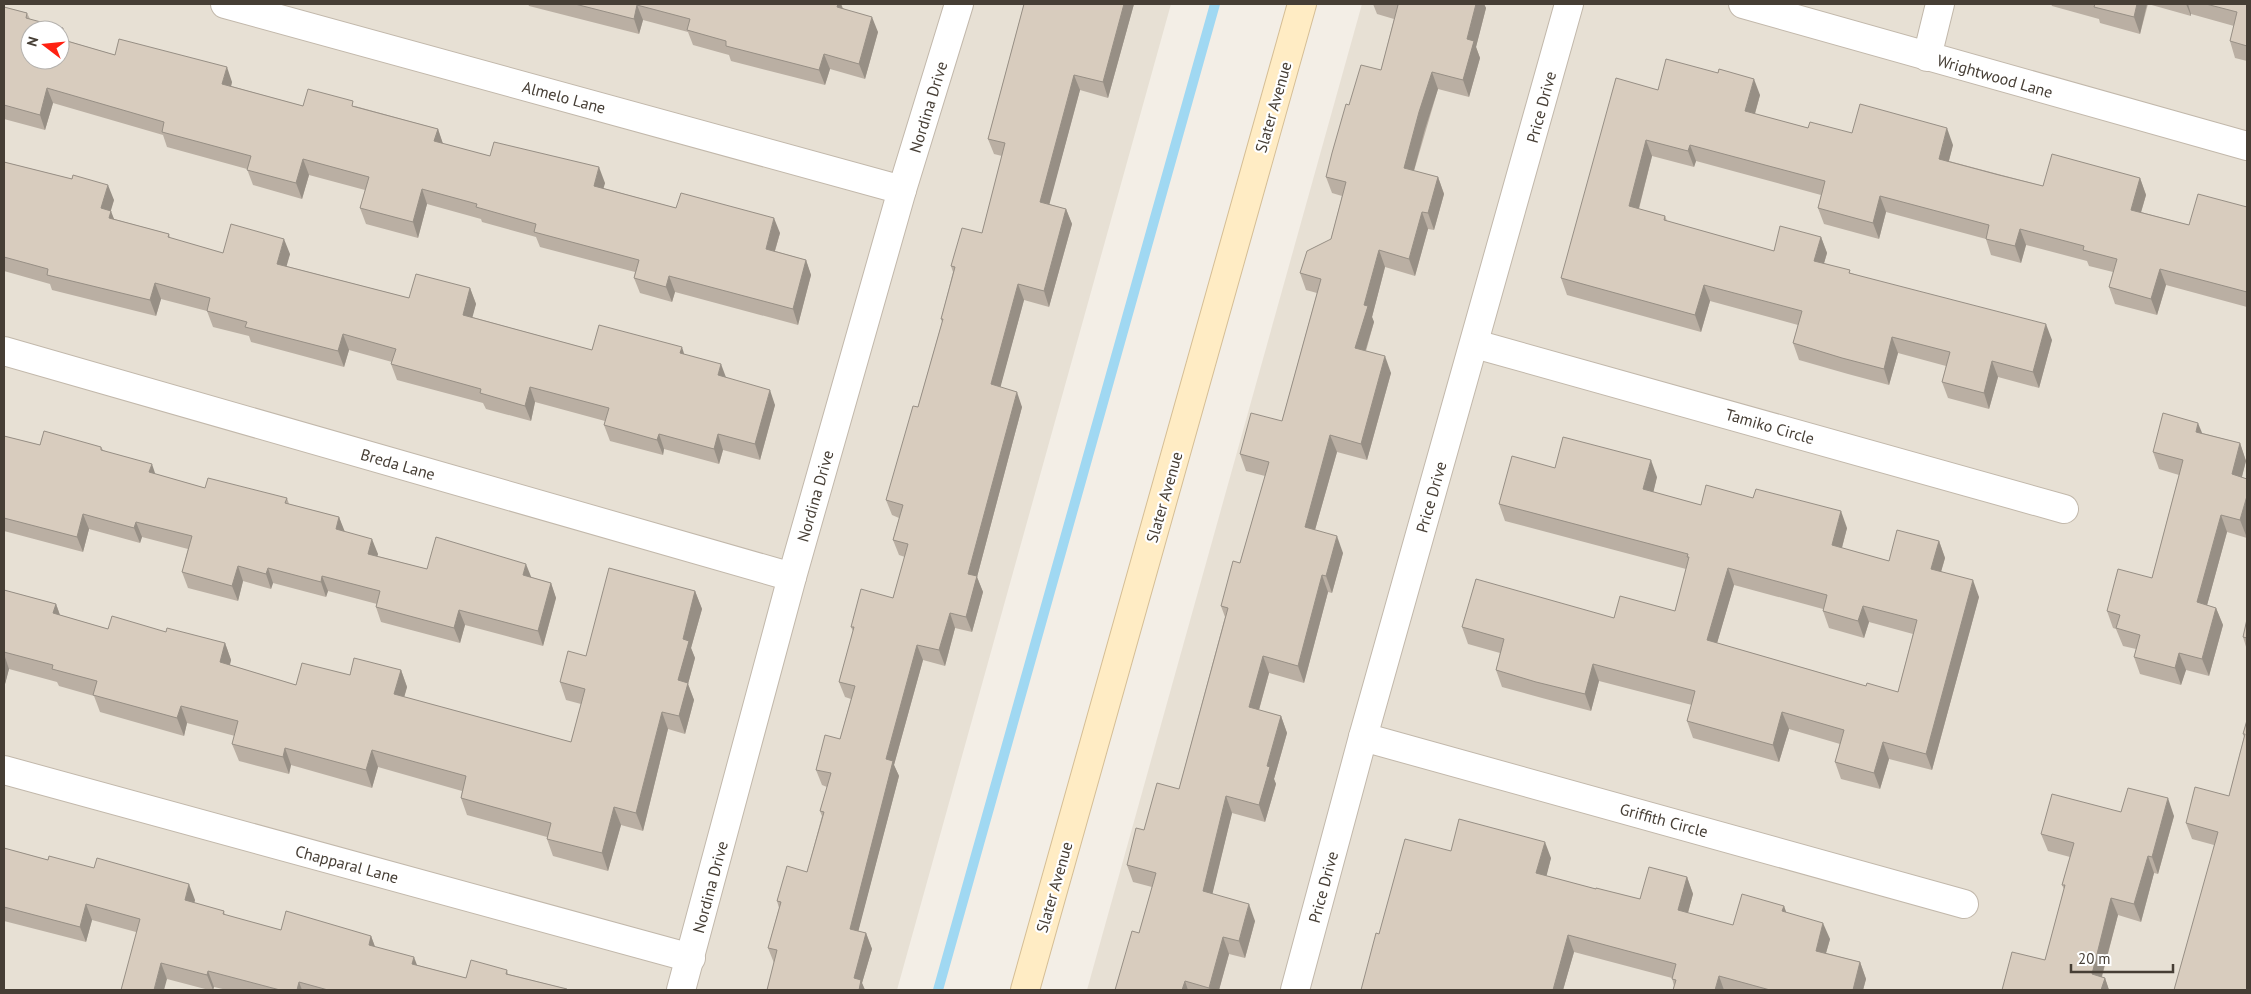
<svg xmlns="http://www.w3.org/2000/svg" width="2251" height="994" viewBox="0 0 2251 994" font-family="'PT Sans',sans-serif">
	<style>
		.residential { fill: #e7e0d4; fill-rule: evenodd }
		.lines { fill: none; stroke-linecap: round; stroke-linejoin: round }
		.stream { stroke: #a0d8f2; stroke-width: 10 }
		.street-casing { stroke: #c2b8ab; stroke-width: 30 }
		.secondary-casing { stroke: #d5be95; stroke-width: 30 }
		.street { stroke: #fff; stroke-width: 28 }
		.secondary { stroke: #ffecc4; stroke-width: 28 }
		.wall { fill: #baafa3; fill-rule: evenodd }
		.shaded-wall { fill: #978f85 }
		.building { fill: #d8ccbe; stroke: #978f85; fill-rule: evenodd }
		.labels { text-anchor: middle; dominant-baseline: central; stroke-width: 4.5; stroke-linejoin: round; paint-order: stroke }
		.street-label { font-size: 16px; fill: #463e35; stroke: #fff }
	</style>
	<rect width="100%" height="100%" fill="#f3eee6"/>
	<g class="residential">
		<path d="M4,4H1171L897,990H4ZM30,30H60V60H30Z"/>
		<polygon points="1362,4 2247,4 2247,990 1087,990"/>
	</g>
	<g class="lines">
		<polyline class="stream" points="938,990 1215,4"/>
		<g class="street-casing">
			<g id="street">
				<polyline points="225,4 902,190"/>
				<polyline points="1743,4 2247,146"/>
				<polyline points="1927,57 1940,4"/>
				<polyline points="1475,344 2064,509"/>
				<polyline points="4,351 792,577"/>
				<polyline points="1363,737 1964,904"/>
				<polyline points="4,770 691,958"/>
				<polyline points="681,990 792,577 902,190 959,4"/>
				<polyline points="1295,990 1363,737 1569,4"/>
			</g>
		</g>
		<g class="secondary-casing">
			<polyline id="secondary" points="1025,990 1302,4"/>
		</g>
		<use href="#street" class="street"/>
		<use href="#secondary" class="secondary"/>
	</g>
	<g class="wall">
		<polygon points="528,4 841,4 843,8 878,32 865,79 830,69 825,85 731,61 729,55 693,45 688,32 643,20 639,34 529,6"/>
		<polygon points="1024,4 1134,4 1108,98 1080,90 1049,204 1066,209 1072,224 1049,307 1024,300 1000,387 1022,407 977,577 983,592 972,632 955,628 945,666 923,660 894,765 899,776 858,931 866,933 872,949 862,983 865,990 767,990 774,963 768,948 779,908 777,901 807,872 822,816 820,811 827,787 822,785 816,770 840,739 851,699 845,697 839,682 853,631 851,627 893,598 905,557 899,555 893,540 899,518 892,515 886,500 918,407 942,322 941,319 953,272 951,266 982,233 1002,156 994,154 988,139"/>
		<polygon points="1373,4 1484,4 1486,8 1476,47 1480,58 1469,97 1438,89 1414,171 1438,177 1444,194 1434,230 1428,229 1415,276 1385,267 1372,317 1374,322 1366,351 1391,373 1367,460 1337,452 1315,530 1343,553 1332,593 1328,592 1304,683 1269,673 1259,710 1281,716 1287,733 1274,779 1276,784 1265,822 1232,813 1212,894 1255,921 1245,958 1229,954 1219,990 1115,990 1139,933 1152,887 1133,882 1127,865 1144,830 1179,789 1225,617 1221,606 1240,563 1265,476 1246,471 1240,454 1282,421 1317,293 1306,290 1300,273 1331,239 1342,196 1332,193 1326,177 1349,105 1381,70 1394,19 1377,14"/>
		<polygon points="2051,4 2247,4 2247,61 2235,58 2230,41 2234,26 2191,14 2191,16 2148,4 2140,34 2100,23 2099,19 2052,6"/>
		<polygon points="4,7 27,13 30,19 68,41 115,55 232,82 231,86 303,106 355,106 438,129 443,144 490,156 605,183 603,188 676,208 780,233 775,251 806,260 811,275 798,325 675,292 672,302 640,293 634,278 635,272 540,247 536,237 482,222 481,219 427,204 418,238 366,224 360,208 365,190 309,175 302,199 253,185 247,169 167,147 163,135 53,103 45,130 4,119"/>
		<polygon points="1718,73 1760,95 1755,114 1808,128 1953,145 1949,161 2043,186 2140,178 2146,195 2141,212 2189,225 2247,207 2247,307 2166,285 2157,315 2115,304 2109,287 2113,272 2089,266 2087,261 2026,245 2021,263 1991,255 1986,239 1886,212 1879,239 1824,224 1818,208 1821,195 1696,161 1694,167 1652,156 1639,209 1665,216 1667,221 1774,251 1821,237 1827,253 1824,263 1851,273 2052,340 2039,388 1998,377 1989,409 1948,398 1942,382 1946,366 1898,353 1889,385 1848,374 1799,360 1793,343 1798,325 1710,301 1701,332 1567,295 1561,278 1658,90"/>
		<polygon points="4,162 72,179 114,200 110,211 114,219 169,234 170,238 223,253 290,254 286,266 409,298 470,288 476,304 472,317 592,350 684,354 775,405 760,460 723,450 719,464 664,449 663,455 610,441 604,425 605,421 535,402 531,421 486,409 483,403 397,380 391,364 392,362 349,350 344,367 251,342 249,336 213,327 207,311 161,299 156,316 52,290 50,284 4,271"/>
		<polygon points="2202,433 2240,443 2246,461 2242,477 2247,479 2247,538 2227,532 2207,605 2216,608 2223,625 2209,676 2186,670 2181,685 2140,674 2134,657 2136,649 2123,646 2116,629 2113,628 2107,611 2152,578 2179,475 2159,469 2153,452"/>
		<polygon points="4,436 40,445 101,447 103,450 155,474 205,488 287,498 289,504 339,517 344,532 378,554 377,556 427,569 531,577 551,583 556,598 543,646 465,625 460,643 381,622 376,607 377,604 328,591 326,597 273,583 271,589 243,581 238,601 188,588 182,572 188,549 142,537 140,543 89,529 83,552 4,531"/>
		<path d="M1555,468L1657,477L1653,492L1701,505L1847,528L1842,548L1889,561L1939,541L1945,558L1941,571L1979,597L1932,770L1889,759L1880,789L1841,779L1835,762L1840,744L1789,729L1779,762L1693,738L1687,721L1692,705L1599,681L1591,711L1542,698L1502,687L1496,670L1500,653L1468,644L1462,627L1614,618L1675,611L1686,569L1505,521L1499,504ZM1734,585L1823,609V611L1829,628L1864,638L1869,622L1913,634L1898,692L1866,686L1717,643Z"/>
		<polygon points="4,590 56,604 60,615 108,629 166,632 225,643 231,660 230,665 296,685 350,675 401,670 407,687 404,697 571,742 581,704 566,700 560,682 586,656 695,591 702,609 691,648 695,658 688,684 694,700 685,734 668,729 643,831 621,825 608,871 553,856 547,839 547,837 467,815 461,798 462,791 378,767 372,788 291,765 289,774 239,761 232,744 235,736 187,723 184,736 100,712 94,696 59,686 57,682 9,669 5,684 4,684"/>
		<polygon points="2247,619 2247,650 2243,637"/>
		<polygon points="2247,720 2247,990 2214,845 2192,839 2186,823 2229,796 2244,737 2243,734"/>
		<polygon points="2121,812 2174,816 2158,874 2154,873 2141,922 2118,915 2102,977 2105,978 2109,990 2002,990 2045,960 2064,889 2062,885 2070,857 2048,851 2041,834"/>
		<polygon points="4,848 195,900 194,903 224,911 225,915 281,930 371,936 375,947 417,965 466,978 507,970 508,974 567,989 567,990 227,990 214,987 213,990 209,990 167,979 136,932 92,920 86,942 4,921"/>
		<polygon points="1451,851 1551,858 1546,876 1596,889 1640,899 1687,877 1693,894 1688,913 1733,925 1784,906 1786,913 1830,939 1826,953 1860,962 1866,979 1863,990 1673,990 1674,986 1672,978 1574,952 1563,990 1379,934"/>
	</g>
	<g class="shaded-wall">
		<polygon points="834,4 841,4 844,13"/>
		<polygon points="1124,4 1134,4 1108,98 1103,82"/>
		<polygon points="1476,4 1484,4 1486,8 1476,47 1480,58 1469,97 1463,80 1467,39"/>
		<polygon points="2137,4 2147,4 2140,34 2134,17"/>
		<polygon points="2186,4 2188,4 2191,14 2191,16"/>
		<polygon points="637,5 643,20 639,34 634,19"/>
		<polygon points="872,17 878,32 865,79 859,64"/>
		<polygon points="63,28 69,44 60,39"/>
		<polygon points="824,54 830,69 825,85 819,70"/>
		<polygon points="227,67 232,82 228,99 222,84"/>
		<polygon points="1432,72 1438,89 1425,129 1410,185 1404,168 1419,112"/>
		<polygon points="1074,75 1080,90 1046,217 1040,202"/>
		<polygon points="1754,79 1760,95 1751,127 1745,111"/>
		<polygon points="47,88 53,103 45,130 40,115"/>
		<polygon points="1947,128 1953,145 1945,175 1939,159"/>
		<polygon points="438,129 443,144 434,141"/>
		<polygon points="1646,140 1652,156 1635,223 1629,206"/>
		<polygon points="1690,145 1696,161 1694,167 1688,151"/>
		<polygon points="303,159 309,175 302,199 296,183"/>
		<polygon points="599,167 605,183 600,201 594,186"/>
		<polygon points="1438,177 1444,194 1434,230 1428,213"/>
		<polygon points="2140,178 2146,195 2137,226 2131,210"/>
		<polygon points="108,185 114,200 107,224 101,208"/>
		<polygon points="422,189 427,204 418,238 413,222"/>
		<polygon points="1880,196 1886,212 1879,239 1873,223"/>
		<polygon points="1066,209 1072,224 1049,307 1044,291"/>
		<polygon points="111,211 117,227 109,218"/>
		<polygon points="1422,212 1428,229 1415,276 1409,259"/>
		<polygon points="774,218 780,233 771,264 766,249"/>
		<polygon points="2020,229 2026,245 2021,263 2015,246"/>
		<polygon points="1821,237 1827,253 1820,277 1814,261"/>
		<polygon points="284,239 290,254 283,279 277,264"/>
		<polygon points="1379,250 1385,267 1372,317 1374,322 1361,365 1355,348 1364,305"/>
		<polygon points="806,260 811,275 798,325 793,309"/>
		<polygon points="2160,269 2166,285 2157,315 2151,299"/>
		<polygon points="669,276 675,292 672,302 666,287"/>
		<polygon points="155,283 161,299 156,316 150,300"/>
		<polygon points="1018,284 1024,300 997,400 991,384"/>
		<polygon points="1704,285 1710,301 1701,332 1695,315"/>
		<polygon points="470,288 476,304 469,330 463,315"/>
		<polygon points="2046,324 2052,340 2039,388 2033,372"/>
		<polygon points="343,334 349,350 344,367 338,351"/>
		<polygon points="1892,337 1898,353 1889,385 1884,369"/>
		<polygon points="682,347 687,363 680,353"/>
		<polygon points="1385,356 1391,373 1367,460 1361,444"/>
		<polygon points="1992,361 1998,377 1989,409 1984,393"/>
		<polygon points="721,364 727,380 718,375"/>
		<polygon points="530,387 535,402 531,421 525,406"/>
		<polygon points="770,390 775,405 760,460 755,444"/>
		<polygon points="1017,392 1022,407 977,577 983,592 972,632 966,617 968,574"/>
		<polygon points="2198,423 2205,440 2196,432"/>
		<polygon points="659,434 664,449 663,455 657,440"/>
		<polygon points="718,434 723,450 719,464 714,449"/>
		<polygon points="1330,435 1337,452 1311,544 1305,527"/>
		<polygon points="2240,443 2246,461 2238,491 2232,474"/>
		<polygon points="1651,460 1657,477 1650,506 1643,489"/>
		<polygon points="152,464 157,479 149,472"/>
		<polygon points="2247,496 2247,538 2240,520"/>
		<polygon points="1841,511 1847,528 1838,562 1832,545"/>
		<polygon points="83,514 89,529 83,552 77,537"/>
		<polygon points="2221,515 2227,532 2203,620 2197,602"/>
		<polygon points="339,517 345,532 336,529"/>
		<polygon points="136,522 142,537 140,543 134,528"/>
		<polygon points="1337,536 1343,553 1332,593 1326,576"/>
		<polygon points="372,539 378,554 374,569 368,554"/>
		<polygon points="1939,541 1945,558 1937,586 1931,569"/>
		<polygon points="526,564 532,579 523,575"/>
		<polygon points="238,566 243,581 238,601 232,586"/>
		<polygon points="268,568 273,583 271,589 266,574"/>
		<polygon points="1728,568 1734,585 1713,657 1707,640"/>
		<polygon points="1322,575 1328,592 1304,683 1298,666"/>
		<polygon points="322,576 328,591 326,597 321,582"/>
		<polygon points="1973,580 1979,597 1932,770 1926,754"/>
		<polygon points="551,583 556,598 543,646 538,631"/>
		<polygon points="695,591 702,609 691,648 695,658 688,684 694,700 685,734 679,716 678,680 683,639"/>
		<polygon points="56,604 62,621 53,613"/>
		<polygon points="1863,606 1869,622 1864,638 1858,621"/>
		<polygon points="2216,608 2223,625 2209,676 2202,659"/>
		<polygon points="459,610 465,625 460,643 454,628"/>
		<polygon points="950,613 955,628 945,666 939,650"/>
		<polygon points="225,643 231,660 226,679 220,662"/>
		<polygon points="917,645 923,660 894,765 899,776 855,944 850,929 886,759"/>
		<polygon points="2179,653 2186,670 2181,685 2175,668"/>
		<polygon points="4,654 9,669 5,684 4,680"/>
		<polygon points="1263,656 1269,673 1255,724 1249,707"/>
		<polygon points="1593,664 1599,681 1591,711 1585,694"/>
		<polygon points="401,670 407,687 400,712 394,694"/>
		<polygon points="181,706 187,723 184,736 177,718"/>
		<polygon points="662,712 668,729 643,831 636,813"/>
		<polygon points="1782,712 1789,729 1779,762 1773,745"/>
		<polygon points="1281,716 1287,733 1274,779 1276,784 1265,822 1259,805 1267,766"/>
		<polygon points="1883,742 1889,759 1880,789 1874,773"/>
		<polygon points="285,748 291,765 289,774 283,757"/>
		<polygon points="372,750 378,767 372,788 366,770"/>
		<polygon points="1226,796 1232,813 1209,908 1203,891"/>
		<polygon points="2168,798 2174,816 2158,874 2152,857"/>
		<polygon points="614,807 621,825 608,871 602,853"/>
		<polygon points="1545,842 1551,858 1543,890 1536,873"/>
		<polygon points="2148,856 2154,873 2141,922 2134,904"/>
		<polygon points="1687,877 1693,894 1684,927 1678,910"/>
		<polygon points="189,884 195,900 191,916 185,900"/>
		<polygon points="2111,898 2118,915 2098,990 2092,974"/>
		<polygon points="86,904 92,920 86,942 80,927"/>
		<polygon points="1249,904 1255,921 1245,958 1239,941"/>
		<polygon points="1784,906 1790,923 1782,911"/>
		<polygon points="1823,923 1830,939 1822,967 1816,951"/>
		<polygon points="866,933 872,949 862,983 865,990 858,990 854,978"/>
		<polygon points="1568,935 1574,952 1563,990 1553,990"/>
		<polygon points="371,936 377,952 369,945"/>
		<polygon points="1223,937 1229,954 1219,990 1210,990 1209,988"/>
		<polygon points="414,957 420,973 412,964"/>
		<polygon points="1860,962 1866,979 1863,990 1853,990"/>
		<polygon points="161,963 167,979 164,990 154,990"/>
		<polygon points="208,971 214,987 213,990 207,975"/>
		<polygon points="1719,976 1724,990 1715,990"/>
		<polygon points="2105,978 2109,990 2101,990"/>
		<polygon points="1185,981 1188,990 1182,990"/>
		<polygon points="299,982 302,990 297,990"/>
	</g>
	<g class="building">
		<polygon points="575,4 838,4 837,7 872,17 859,64 824,54 819,70 726,46 726,41 687,30 690,19 637,5 634,19"/>
		<polygon points="1024,4 1124,4 1103,82 1074,75 1040,202 1066,209 1044,291 1018,284 991,384 1017,392 968,574 977,576 966,617 950,613 939,650 917,645 886,759 893,761 850,929 866,933 854,978 861,980 859,990 767,990 777,950 768,948 781,902 777,901 787,866 807,872 824,812 820,811 831,773 816,770 825,735 840,739 855,686 839,682 854,627 851,627 861,589 893,598 908,544 893,540 903,505 886,500 913,406 918,407 943,319 941,319 955,267 951,266 962,228 982,233 1005,143 988,139"/>
		<polygon points="1395,4 1476,4 1467,39 1474,41 1463,80 1432,72 1419,112 1404,168 1438,177 1428,213 1422,212 1409,259 1379,250 1364,305 1368,306 1355,348 1385,356 1361,444 1330,435 1305,527 1337,536 1326,576 1322,575 1298,666 1263,656 1249,707 1281,716 1267,766 1270,767 1259,805 1226,796 1203,891 1249,904 1239,941 1223,937 1209,988 1185,981 1182,990 1115,990 1132,931 1139,933 1156,873 1127,865 1136,828 1144,830 1157,783 1179,789 1228,608 1221,606 1233,561 1240,563 1269,462 1240,454 1251,413 1282,421 1321,279 1300,273 1307,251 1331,239 1346,182 1326,177 1332,153 1346,104 1349,105 1361,65 1381,70 1398,5"/>
		<polygon points="2095,4 2137,4 2134,17 2094,7"/>
		<polygon points="2206,4 2247,4 2247,46 2230,41 2237,12"/>
		<path d="M4,7L27,13L26,18L63,28L60,39L115,55L119,39L227,67L222,84L303,106L308,89L353,101L352,106L438,129L434,141L490,156L494,142L599,167L594,186L676,208L681,193L774,218L766,249L806,260L793,309L669,276L666,287L634,278L639,260L534,232L536,224L476,207L477,204L422,189L413,222L360,208L369,177L303,159L296,183L247,170L251,156L162,132L164,122L47,88L40,115L4,105ZM30,30H60V60H30Z"/>
		<polygon points="1666,59 1718,73 1719,69 1754,79 1745,111 1808,128 1810,122 1852,133 1860,104 1947,128 1939,159 1999,175 2043,186 2052,154 2140,178 2131,210 2189,225 2198,194 2247,207 2247,292 2160,269 2151,299 2109,287 2117,259 2083,250 2084,246 2020,229 2015,246 1986,239 1989,225 1880,196 1873,223 1818,208 1825,181 1690,145 1688,151 1646,140 1629,206 1665,216 1664,220 1774,251 1780,226 1821,237 1814,261 1850,270 1849,273 2046,324 2033,372 1992,361 1984,393 1942,382 1950,352 1892,337 1884,369 1842,358 1793,343 1802,311 1704,285 1695,315 1561,278 1616,78 1658,90"/>
		<polygon points="4,162 72,179 73,175 108,185 101,208 111,211 109,218 169,234 168,237 223,253 231,224 284,239 277,264 409,298 416,274 470,288 463,315 592,350 599,325 682,347 680,353 721,364 718,375 770,390 755,444 718,434 714,449 659,434 657,440 604,425 609,408 530,387 525,406 480,393 481,389 391,364 396,349 343,334 338,351 245,327 247,322 207,311 210,298 155,283 150,300 47,275 48,269 4,257"/>
		<polygon points="2163,413 2198,423 2196,432 2240,443 2232,474 2247,479 2247,496 2240,520 2221,515 2197,602 2216,608 2202,659 2179,653 2175,668 2134,657 2140,635 2116,628 2120,615 2107,611 2118,569 2152,578 2183,460 2153,452"/>
		<polygon points="44,431 101,447 101,450 152,464 149,472 205,488 208,478 287,498 285,503 339,517 336,529 372,539 368,554 427,569 436,537 526,564 523,575 551,583 538,631 459,610 454,628 376,607 380,591 322,576 321,582 268,568 266,574 238,566 232,586 182,572 192,536 136,522 134,528 83,514 77,537 4,518 4,436 40,445"/>
		<path d="M1563,437L1651,460L1643,489L1701,505L1706,485L1753,498L1756,489L1841,511L1832,545L1889,561L1897,530L1939,541L1931,569L1973,580L1926,754L1883,742L1874,773L1835,762L1844,730L1782,712L1773,745L1687,721L1695,691L1593,664L1585,694L1536,682L1496,670L1504,639L1462,627L1476,579L1614,618L1620,596L1675,611L1689,557H1687L1688,554L1499,504L1512,456L1555,468ZM1728,568L1827,595L1823,611L1858,621L1863,606L1917,620L1898,692L1867,683L1866,686L1707,640Z"/>
		<polygon points="609,568 695,591 683,639 689,641 678,680 688,683 679,716 662,712 636,813 614,807 602,853 547,839 551,823 461,798 466,776 372,750 366,770 285,748 283,757 232,744 238,721 181,706 177,718 93,695 97,681 52,669 53,665 4,652 4,590 56,604 53,613 108,629 112,616 166,632 167,628 225,643 220,662 296,685 302,663 350,675 354,658 401,670 394,694 571,742 585,689 560,682 568,651 586,656"/>
		<polygon points="2247,619 2247,638 2243,637"/>
		<polygon points="2247,720 2247,990 2174,990 2218,832 2186,823 2195,787 2229,796 2245,734 2243,734"/>
		<polygon points="2128,788 2168,798 2152,857 2148,856 2134,904 2111,898 2092,974 2105,978 2101,990 2002,990 2012,952 2045,960 2065,885 2062,885 2074,843 2041,834 2052,794 2121,812"/>
		<polygon points="1459,819 1545,842 1536,873 1596,889 1596,888 1640,899 1649,867 1687,877 1678,910 1733,925 1742,894 1784,906 1782,911 1823,923 1816,951 1860,962 1853,990 1770,990 1719,976 1715,990 1673,990 1676,980 1672,979 1676,964 1568,935 1553,990 1361,990 1376,933 1379,934 1405,839 1451,851"/>
		<polygon points="4,848 48,860 49,856 94,868 97,858 189,884 185,900 224,911 223,914 281,930 286,911 371,936 369,945 414,957 412,964 466,978 471,960 507,970 506,974 567,989 566,990 328,990 299,982 297,990 280,990 208,971 207,975 161,963 154,990 121,990 140,919 86,904 80,927 4,907"/>
	</g>
	<g class="labels">
		<g class="street-label">
			<text transform="translate(1995 76) rotate(16)">Wrightwood Lane</text>
			<text transform="translate(564 97) rotate(15)">Almelo Lane</text>
			<text transform="translate(928 107) rotate(-73)">Nordina Drive</text>
			<text transform="translate(1273 107) rotate(-74)">Slater Avenue</text>
			<text transform="translate(1541 107) rotate(-75)">Price Drive</text>
			<text transform="translate(1770 426) rotate(16)">Tamiko Circle</text>
			<text transform="translate(398 464) rotate(16)">Breda Lane</text>
			<text transform="translate(815 496) rotate(-74)">Nordina Drive</text>
			<text transform="translate(1164 497) rotate(-74)">Slater Avenue</text>
			<text transform="translate(1431 497) rotate(-74)">Price Drive</text>
			<text transform="translate(1664 820) rotate(15)">Griffith Circle</text>
			<text transform="translate(347 864) rotate(15)">Chapparal Lane</text>
			<text transform="translate(710 887) rotate(-75)">Nordina Drive</text>
			<text transform="translate(1054 887) rotate(-74)">Slater Avenue</text>
			<text transform="translate(1323 887) rotate(-75)">Price Drive</text>
		</g>
	</g>
	<rect width="2251" height="994" fill="none" stroke="#463e35" stroke-width="10"/>
	<g transform="translate(45 45) rotate(286)"><circle r="24" fill="#ffffff" stroke="#b5b2ae"/>
	<path d="M0-4L9 19L0 12L-9 19Z" fill="#ff2112"/>
	<text y="-8" font-size="14" font-weight="bold" text-anchor="middle" fill="#463e35">N</text>
	</g>
	<path d="M2071 964v8h102v-8" fill="none" stroke="#463e35" stroke-width="2.5"/>
	<text x="2078" y="964" font-size="15" fill="#463e35" stroke="#ffffff" stroke-width="4" paint-order="stroke">20 m</text>
</svg>
